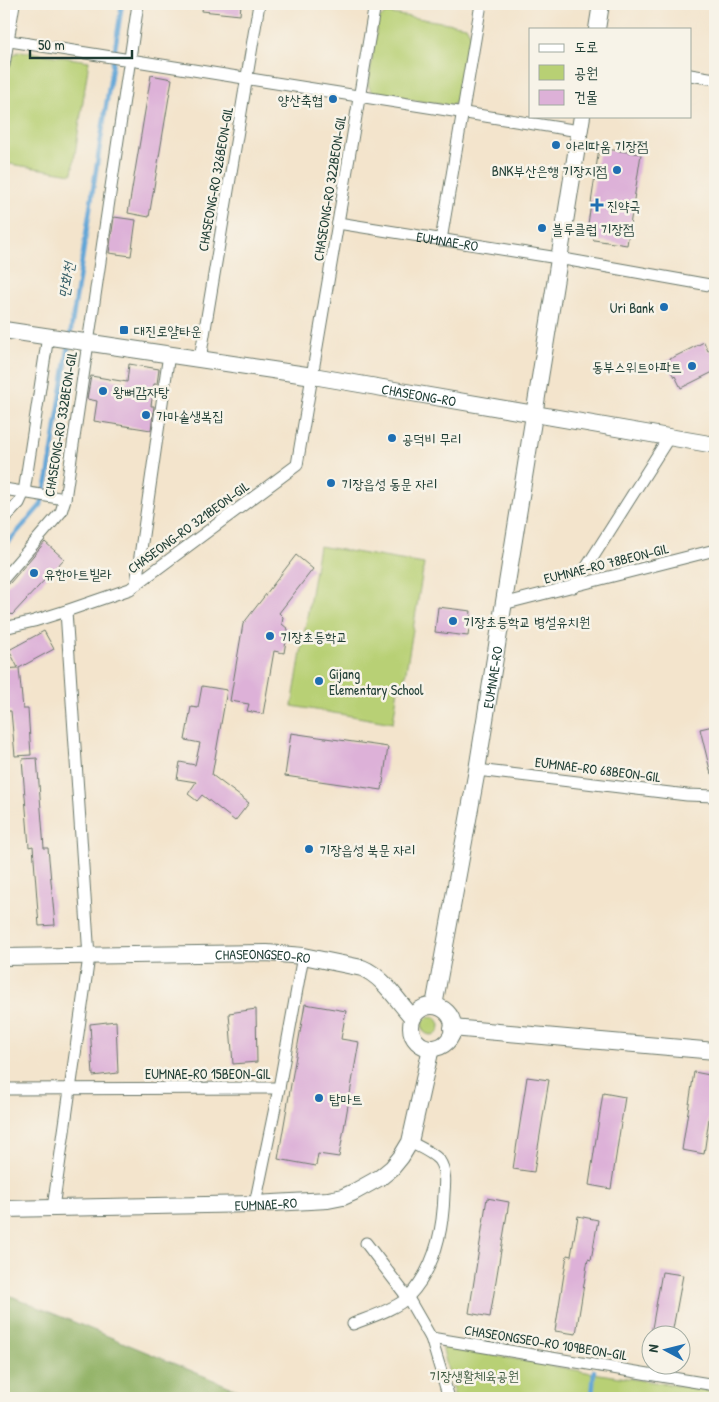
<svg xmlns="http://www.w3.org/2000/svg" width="719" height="1402" viewBox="0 0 719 1402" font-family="'Patrick Hand','Poor Story',sans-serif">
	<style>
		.green { fill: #b8d074; stroke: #6c8654 }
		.forest { fill: #92b266; stroke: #58784d }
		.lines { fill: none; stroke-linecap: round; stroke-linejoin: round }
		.stream { stroke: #62a6d7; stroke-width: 4.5 }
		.building { fill: #ddb1d8 }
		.street-casing { stroke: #697769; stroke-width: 13 }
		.secondary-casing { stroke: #697769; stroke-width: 18 }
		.street { stroke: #fff; stroke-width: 11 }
		.secondary { stroke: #fff; stroke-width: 16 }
		.poi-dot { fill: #1f6fb2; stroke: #f7f3e8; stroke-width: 2 }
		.labels { text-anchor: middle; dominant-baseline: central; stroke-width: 5; stroke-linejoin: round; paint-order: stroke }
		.poi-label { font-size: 14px; fill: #1f3d34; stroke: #f7f3e8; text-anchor: start }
		.street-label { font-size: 14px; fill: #1f3d34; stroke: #f7f3e8 }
		.park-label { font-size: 14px; fill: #3e5a41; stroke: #f7f3e8 }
		.water-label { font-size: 15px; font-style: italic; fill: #335c65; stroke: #f7f3e8 }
	</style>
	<rect width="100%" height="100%" fill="#f7f3e8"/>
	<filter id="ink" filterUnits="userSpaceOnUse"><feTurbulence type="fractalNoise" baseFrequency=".02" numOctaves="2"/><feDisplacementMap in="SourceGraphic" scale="10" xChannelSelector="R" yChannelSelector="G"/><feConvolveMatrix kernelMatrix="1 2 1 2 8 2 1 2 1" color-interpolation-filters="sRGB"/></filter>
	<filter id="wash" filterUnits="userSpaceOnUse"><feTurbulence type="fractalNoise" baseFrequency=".0096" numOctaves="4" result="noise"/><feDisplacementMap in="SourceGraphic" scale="20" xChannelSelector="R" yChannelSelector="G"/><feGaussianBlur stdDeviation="1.12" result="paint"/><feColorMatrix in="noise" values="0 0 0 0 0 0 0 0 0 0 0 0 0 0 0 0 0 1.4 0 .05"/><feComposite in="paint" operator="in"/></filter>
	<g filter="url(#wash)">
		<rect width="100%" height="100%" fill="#f3e4cc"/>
		<g class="green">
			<polygon points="386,13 466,26 471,35 462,98 451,106 373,94 368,85 378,20"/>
			<polygon points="21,51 89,61 72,174 4,163 4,96 10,56"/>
			<polygon points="319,546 424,564 403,689 398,689 393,723 292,706"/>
			<circle cx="431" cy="1026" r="9"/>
			<polygon points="442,1346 592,1373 715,1391 715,1398 455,1398"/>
		</g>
		<polygon class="forest" points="4,1293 257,1398 4,1398"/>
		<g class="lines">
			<g class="stream">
				<polyline points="4,547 41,505 48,477 122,4"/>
				<polyline points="592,1398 594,1371"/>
			</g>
		</g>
		<g id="blocks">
			<g class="building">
				<polygon points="203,4 241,4 240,15 202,11"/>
				<polygon points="151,75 172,79 149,217 128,213"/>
				<polygon points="599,148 641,154 627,245 594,240 587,231"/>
				<polygon points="114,217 136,220 131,256 109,253"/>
				<polygon points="704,342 708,351 711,350 715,359 715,371 681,388 675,376 674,377 666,361"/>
				<polygon points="129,364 159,369 157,384 154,384 151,406 154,406 151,430 94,421 97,401 87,399 91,376 127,382"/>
				<polygon points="45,542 64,559 12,615 4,607 4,587 10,583"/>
				<polygon points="296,555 313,569 279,613 283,617 282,624 288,629 284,653 274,651 263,714 247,711 249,704 230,701 243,624"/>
				<polygon points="438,607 471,611 468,636 435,632"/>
				<polygon points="44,631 54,649 19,668 23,709 28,709 31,755 15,756 11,711 4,711 4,669 18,668 9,650"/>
				<polygon points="202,686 227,690 212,775 249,803 235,821 202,795 197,801 188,794 196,782 177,779 180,762 195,765 200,743 185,740 191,707 198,708"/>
				<polygon points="713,726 715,736 715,774 711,774 700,729"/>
				<polygon points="291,733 388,747 382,790 285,776"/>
				<polygon points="37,758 44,848 48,848 55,925 39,926 33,846 29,847 22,759"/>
				<polygon points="305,1004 346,1011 341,1039 359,1042 339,1157 318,1154 316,1166 278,1159"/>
				<polygon points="256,1009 257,1062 233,1064 229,1013"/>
				<polygon points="116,1021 118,1073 93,1076 90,1024"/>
				<polygon points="694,1072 715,1076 704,1154 682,1150"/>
				<polygon points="527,1077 549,1080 534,1172 513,1169"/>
				<polygon points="603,1093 625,1097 611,1189 589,1185"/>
				<polygon points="487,1198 509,1202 490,1317 469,1313"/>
				<polygon points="578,1216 598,1220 591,1260 588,1259 576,1334 555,1331 567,1255 571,1256"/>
				<polygon points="662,1272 683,1275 672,1334 651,1334"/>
			</g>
		</g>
	</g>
	<g filter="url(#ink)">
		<use href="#blocks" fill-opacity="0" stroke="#697769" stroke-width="1"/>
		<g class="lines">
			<g class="street-casing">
				<g id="street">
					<polyline points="4,40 579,131"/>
					<polyline points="4,65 14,4"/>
					<polyline points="690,75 715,79"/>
					<path id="s1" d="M338,223L558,258L715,286"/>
					<polyline points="441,240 481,4"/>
					<polyline points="200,359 259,4"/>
					<polyline points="4,489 65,499"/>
					<polyline points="4,519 19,503 24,492 48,336"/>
					<polyline points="4,578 61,512 65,499 138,4"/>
					<polyline points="136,584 169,354"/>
					<polyline points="574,587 669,437"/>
					<polyline points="503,604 715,550"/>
					<polyline points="4,628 34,621 66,611 130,589 297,465 375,4"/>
					<polyline points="477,770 687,795 715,796"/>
					<polyline points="4,1089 279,1088"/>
					<polyline points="255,1204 279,1088 303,956"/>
					<polyline points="53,1208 89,957 66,611"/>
					<polyline points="366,1243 408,1298 431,1338 449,1398"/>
					<path d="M353,1324C368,1318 398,1308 408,1297C435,1269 443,1231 444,1194C445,1183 446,1170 439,1160C432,1152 419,1147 410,1142"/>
					<polyline points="431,1338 715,1385"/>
				</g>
			</g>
			<g class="secondary-casing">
				<g id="secondary">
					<polyline points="597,29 601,4"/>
					<path id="s2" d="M4,330L313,376L715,445"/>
					<path id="s3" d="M4,957L267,953L303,956L362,968C384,977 397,1001 413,1018"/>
					<path id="s4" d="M434,1006L477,770L582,116"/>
					<circle cx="432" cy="1027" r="21"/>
					<polyline points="452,1028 715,1051"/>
					<path id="s5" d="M4,1209L255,1204L328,1200L343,1197L354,1192L381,1177L392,1168L401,1157L410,1142L431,1048"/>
				</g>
			</g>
			<use href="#street" class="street"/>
			<use href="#secondary" class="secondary"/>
		</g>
	</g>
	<g class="poi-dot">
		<circle cx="333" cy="99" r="5"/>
		<circle cx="556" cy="145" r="5"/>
		<circle cx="617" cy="170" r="5"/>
		<path d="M594.5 197.5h5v5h5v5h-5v5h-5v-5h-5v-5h5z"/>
		<circle cx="542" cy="228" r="5"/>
		<circle cx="664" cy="307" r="5"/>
		<rect x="119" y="325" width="10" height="10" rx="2.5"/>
		<circle cx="692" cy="366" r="5"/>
		<circle cx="103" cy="391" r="5"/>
		<circle cx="146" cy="415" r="5"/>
		<circle cx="392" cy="438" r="5"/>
		<circle cx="331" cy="483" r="5"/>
		<circle cx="34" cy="573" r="5"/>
		<circle cx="453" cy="621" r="5"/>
		<circle cx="270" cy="636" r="5"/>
		<circle cx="319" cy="681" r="5"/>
		<circle cx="309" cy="849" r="5"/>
		<circle cx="319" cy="1098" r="5"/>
	</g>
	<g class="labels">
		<g class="poi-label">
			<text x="323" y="99" text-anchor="end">양산축협</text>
			<text x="566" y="145">아리따움 기장점</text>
			<text x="607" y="170" text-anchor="end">BNK부산은행 기장지점</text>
			<text x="607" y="205">진약국</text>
			<text x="552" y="228">블루클럽 기장점</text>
			<text x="654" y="307" text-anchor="end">Uri Bank</text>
			<text x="134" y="330">대진로얄타운</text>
			<text x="682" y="366" text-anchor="end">동부스위트아파트</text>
			<text x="113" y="391">왕뼈감자탕</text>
			<text x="156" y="415">가마솥생복집</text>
			<text x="402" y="438">공덕비 무리</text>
			<text x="341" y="483">기장읍성 동문 자리</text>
			<text x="44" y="573">유한아트빌라</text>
			<text x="463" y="621">기장초등학교 병설유치원</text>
			<text x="280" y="636">기장초등학교</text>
			<text x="329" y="673">Gijang<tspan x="329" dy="16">Elementary School</tspan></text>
			<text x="319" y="849">기장읍성 북문 자리</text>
			<text x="329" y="1098">탑마트</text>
		</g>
		<g class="street-label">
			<text transform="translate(215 179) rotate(-80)">CHASEONG-RO 326BEON-GIL</text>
			<text transform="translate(329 188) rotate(-81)">CHASEONG-RO 322BEON-GIL</text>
			<text stroke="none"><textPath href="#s1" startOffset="111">EUMNAE-RO</textPath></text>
			<text stroke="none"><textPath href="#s2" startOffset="420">CHASEONG-RO</textPath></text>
			<text transform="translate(60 424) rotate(-81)">CHASEONG-RO 332BEON-GIL</text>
			<text transform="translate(188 527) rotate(-36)">CHASEONG-RO 321BEON-GIL</text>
			<text transform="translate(606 563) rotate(-14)">EUMNAE-RO 78BEON-GIL</text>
			<text stroke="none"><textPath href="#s4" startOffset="334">EUMNAE-RO</textPath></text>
			<text transform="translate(598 769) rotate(7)">EUMNAE-RO 68BEON-GIL</text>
			<text stroke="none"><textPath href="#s3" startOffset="259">CHASEONGSEO-RO</textPath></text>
			<text x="208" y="1073">EUMNAE-RO 15BEON-GIL</text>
			<text stroke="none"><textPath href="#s5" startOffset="262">EUMNAE-RO</textPath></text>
			<text transform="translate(546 1342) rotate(9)">CHASEONGSEO-RO 109BEON-GIL</text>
		</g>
		<g class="park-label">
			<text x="474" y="1375">기장생활체육공원</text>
		</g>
		<g class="water-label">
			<text transform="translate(66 280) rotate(-81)">만화천</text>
		</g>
	</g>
	<rect width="719" height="1402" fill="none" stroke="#f7f3e8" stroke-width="20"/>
	<rect x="529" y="28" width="162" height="90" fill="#f7f3e8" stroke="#a1aaa0"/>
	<rect x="539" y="44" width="25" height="8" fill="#ffffff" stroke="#a1aaa0"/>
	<text x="574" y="52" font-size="15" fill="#1f3d34">도로</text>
	<rect x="539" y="65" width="25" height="15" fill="#b8d074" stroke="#a1aaa0"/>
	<text x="574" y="78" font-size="15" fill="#1f3d34">공원</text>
	<rect x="539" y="90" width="25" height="15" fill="#ddb1d8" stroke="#a1aaa0"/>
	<text x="574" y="102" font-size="15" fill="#1f3d34">건물</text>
	<g transform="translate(666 1350) rotate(277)"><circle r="24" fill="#f7f3e8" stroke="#a1aaa0"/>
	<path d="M0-4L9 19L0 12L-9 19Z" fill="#1f6fb2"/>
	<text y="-8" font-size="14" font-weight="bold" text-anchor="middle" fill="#1f3d34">N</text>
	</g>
	<path d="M30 50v8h102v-8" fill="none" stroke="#1f3d34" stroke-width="2.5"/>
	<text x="38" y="50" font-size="15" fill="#1f3d34" stroke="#f7f3e8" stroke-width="4" paint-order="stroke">50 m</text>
</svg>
